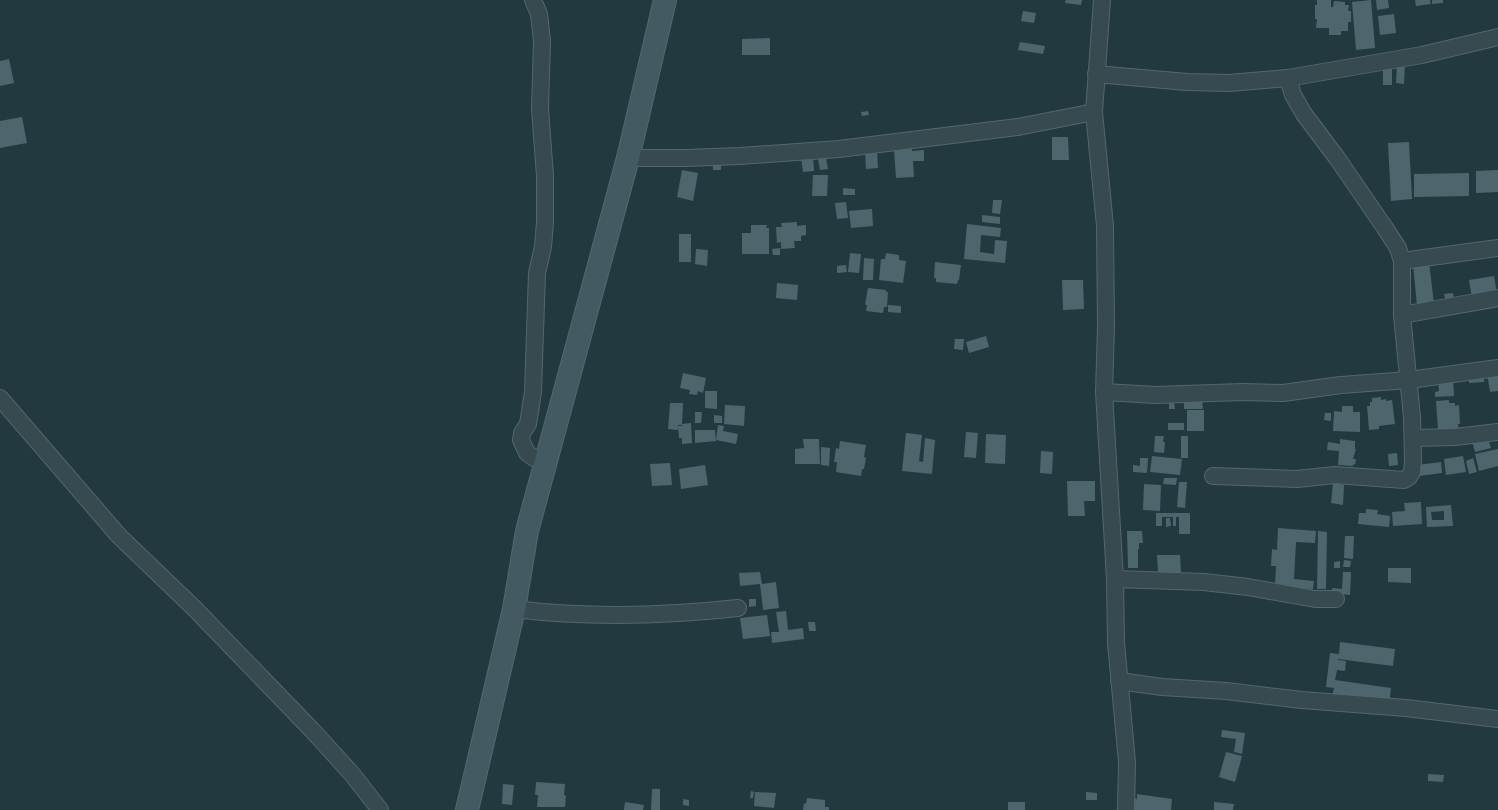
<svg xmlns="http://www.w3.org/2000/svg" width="1498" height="810" viewBox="0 0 1498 810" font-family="'Alegreya Sans',sans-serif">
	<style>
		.building { fill: #4d666e; fill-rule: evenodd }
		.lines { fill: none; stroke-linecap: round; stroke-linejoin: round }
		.minor-casing { stroke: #55676e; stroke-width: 18 }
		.secondary-casing { stroke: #55676e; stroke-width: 24 }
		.minor { stroke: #374a50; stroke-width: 16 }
		.secondary { stroke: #445a63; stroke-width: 22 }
	</style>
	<rect width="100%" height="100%" fill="#223940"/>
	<g class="building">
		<polygon points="1066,0 1082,0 1081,5 1065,3"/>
		<polygon points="1317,0 1331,0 1331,7 1333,7 1334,1 1345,2 1345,5 1349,5 1348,11 1351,11 1351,22 1348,22 1348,31 1341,31 1341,35 1329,35 1329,28 1316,28 1317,19 1315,19 1315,5 1317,5"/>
		<polygon points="1371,0 1375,48 1356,50 1352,2"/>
		<polygon points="1376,0 1388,0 1389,8 1377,10"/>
		<polygon points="1415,0 1430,0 1431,4 1416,6"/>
		<polygon points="1432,0 1443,0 1443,3 1432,4"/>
		<polygon points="1023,11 1036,13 1034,23 1021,21"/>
		<polygon points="1394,14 1396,33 1380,35 1378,16"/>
		<polygon points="770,38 770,55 742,55 742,39"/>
		<polygon points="1020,42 1045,46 1043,54 1018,50"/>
		<polygon points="9,59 14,83 0,86 0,61"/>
		<polygon points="1397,62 1405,62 1404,84 1396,83"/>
		<rect x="1383" y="65" width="9" height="20"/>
		<polygon points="868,111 869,115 862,116 861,112"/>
		<polygon points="22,117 27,143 0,148 0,121"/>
		<polygon points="1052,137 1068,137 1069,160 1052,160"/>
		<polygon points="1409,142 1412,199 1391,201 1388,143"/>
		<polygon points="912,149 912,151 924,150 924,161 913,161 914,177 896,178 894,150"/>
		<polygon points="877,151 878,168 866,169 865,152"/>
		<polygon points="813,156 814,171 803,172 801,157"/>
		<polygon points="826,158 828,169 820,170 818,159"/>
		<rect x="713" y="162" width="8" height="8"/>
		<polygon points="682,170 698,173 693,201 677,197"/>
		<polygon points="1498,170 1498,192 1476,193 1476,171"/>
		<polygon points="1469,173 1469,196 1414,197 1414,174"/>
		<polygon points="813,175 828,175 827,196 812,196"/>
		<polygon points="843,188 855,189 855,195 843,195"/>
		<polygon points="993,200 1002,200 1000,214 992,213"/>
		<polygon points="846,202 848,218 837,219 835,203"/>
		<polygon points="872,209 873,226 851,228 849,211"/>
		<polygon points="982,215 1000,217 1000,224 982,222"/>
		<polygon points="797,222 797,226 806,225 806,235 801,236 801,241 794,241 795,248 781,249 781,242 777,243 776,227 782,227 781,223"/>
		<polygon points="967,224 1001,228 1000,237 981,235 980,252 994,254 995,240 1007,241 1005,263 964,259"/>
		<polygon points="751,225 767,225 766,228 769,228 769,254 742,254 742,233 751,233"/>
		<rect x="679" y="234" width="12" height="28"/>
		<polygon points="780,248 780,255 773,255 772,249"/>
		<polygon points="696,249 708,250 707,266 695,264"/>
		<polygon points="850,253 861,254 859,273 848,272"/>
		<polygon points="886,253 899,255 899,260 906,261 903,283 879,280 881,259 885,259"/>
		<polygon points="864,258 874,259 873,280 863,280"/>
		<polygon points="935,262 961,265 959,280 958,280 957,284 936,282 936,278 934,278"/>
		<polygon points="1429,262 1434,304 1417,306 1413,264"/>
		<polygon points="846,265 847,272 837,273 837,266"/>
		<polygon points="1494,276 1497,294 1472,298 1469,280"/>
		<polygon points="1062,280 1083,280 1084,309 1063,310"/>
		<polygon points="777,283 798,285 797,300 776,298"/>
		<polygon points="868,288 886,290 886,292 888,292 887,307 884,307 883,313 866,311 867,305 865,305"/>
		<polygon points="1453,293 1454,301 1446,302 1444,294"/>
		<polygon points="888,305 901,306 901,313 888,312"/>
		<polygon points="986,336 989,347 969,353 966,342"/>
		<polygon points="955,339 964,339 963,350 954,349"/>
		<polygon points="1498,371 1498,391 1490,392 1487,373"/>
		<polygon points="683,373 706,378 703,393 698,391 697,395 689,394 690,390 680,388"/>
		<polygon points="1484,374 1484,382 1469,383 1469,375"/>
		<polygon points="1453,378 1454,396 1435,397 1435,392 1439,391 1438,379"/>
		<polygon points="705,391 717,391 717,409 705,408"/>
		<polygon points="1381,397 1381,400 1386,399 1386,401 1392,400 1395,424 1379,426 1379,429 1369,430 1367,406 1370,406 1370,402 1372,402 1372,398"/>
		<polygon points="1184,398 1202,398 1203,409 1184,409"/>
		<polygon points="1169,400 1174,400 1175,409 1169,409"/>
		<polygon points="1449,400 1449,403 1455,403 1455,406 1459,405 1460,424 1458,424 1459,432 1438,431 1436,401"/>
		<polygon points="670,403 683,403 682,425 678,425 678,423 678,430 668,429"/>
		<polygon points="725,405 745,406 744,426 724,424"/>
		<polygon points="1342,406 1353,406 1353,412 1360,412 1360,432 1333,431 1334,411 1342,412"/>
		<rect x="1187" y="410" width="17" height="21"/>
		<polygon points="695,412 702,412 701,423 695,423"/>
		<polygon points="1325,413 1331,413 1331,421 1324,420"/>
		<polygon points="714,415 722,416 722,423 714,423"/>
		<polygon points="691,423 692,443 682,444 682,438 679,438 678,426 682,426 682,424"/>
		<rect x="1168" y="423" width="16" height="7"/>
		<polygon points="718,425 724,426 723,431 738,434 736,444 716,440"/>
		<polygon points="695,430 715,430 716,441 695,443"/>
		<polygon points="966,432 978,433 976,458 964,457"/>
		<polygon points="906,433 922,435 919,461 923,462 925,438 935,440 932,474 902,471"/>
		<polygon points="986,434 1006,435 1005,464 985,463"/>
		<polygon points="1155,436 1164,436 1163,442 1165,442 1164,453 1154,452"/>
		<rect x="1181" y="436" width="7" height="22"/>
		<polygon points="1487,436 1491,448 1475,452 1472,441"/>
		<polygon points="803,439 819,439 820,464 795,464 795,449 804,448"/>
		<polygon points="1340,439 1355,441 1355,449 1356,449 1353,459 1356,459 1355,465 1353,464 1353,466 1338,465 1339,451 1327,450 1328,442 1340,444"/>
		<polygon points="840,441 866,445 864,457 866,458 864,469 862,469 861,476 836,472 837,462 834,462 836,448 839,449"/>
		<polygon points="821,447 830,448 829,466 821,465"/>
		<polygon points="1498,449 1498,466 1479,471 1475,454"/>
		<polygon points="1041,451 1053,452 1052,474 1040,473"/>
		<polygon points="1397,453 1398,465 1389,466 1388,454"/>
		<polygon points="1152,456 1182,459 1180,475 1150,472"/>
		<polygon points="1463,456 1466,472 1446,475 1444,459"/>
		<polygon points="1140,458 1148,458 1147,473 1133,472 1133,465 1140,466"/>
		<polygon points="1473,458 1477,472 1469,474 1466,461"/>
		<polygon points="1441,462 1442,473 1419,476 1417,465"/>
		<polygon points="670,463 672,485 652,486 650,464"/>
		<polygon points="705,465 708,485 681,489 679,469"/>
		<polygon points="1164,478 1177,478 1176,485 1163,484"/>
		<polygon points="1067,481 1095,481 1095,501 1084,501 1085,516 1068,516"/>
		<polygon points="1179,482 1187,482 1185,508 1177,507"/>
		<polygon points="1333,483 1344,485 1343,505 1331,503"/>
		<polygon points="1144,484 1161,485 1160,511 1143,510"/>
		<polygon points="1421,502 1422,524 1393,526 1392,512 1405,511 1404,503"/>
		<path d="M1451,505L1453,526L1427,527L1426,507ZM1444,511V520H1432L1431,512Z"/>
		<polygon points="1366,509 1378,510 1377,514 1390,516 1389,527 1358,524 1359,513 1366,513"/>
		<polygon points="1156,513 1190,513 1190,534 1179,534 1179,517 1176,517 1176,526 1173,526 1173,517 1162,517 1162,526 1156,526"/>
		<polygon points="1166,518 1170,518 1171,526 1166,527"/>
		<polygon points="1278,528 1316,531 1315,543 1296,542 1294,579 1314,581 1313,589 1275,587 1276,566 1271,566 1272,549 1277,550"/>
		<polygon points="1127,531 1142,531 1143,543 1139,543 1139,549 1138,549 1138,568 1128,568"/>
		<polygon points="1318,531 1327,532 1326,589 1317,589"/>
		<polygon points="1345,536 1354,536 1353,559 1344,558"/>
		<polygon points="1157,555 1180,555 1181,573 1158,573"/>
		<polygon points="1344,560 1351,561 1350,567 1343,567"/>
		<polygon points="1340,561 1340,568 1334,568 1334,562"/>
		<polygon points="1388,568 1411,568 1411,583 1388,582"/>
		<polygon points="760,572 762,584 776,582 779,608 763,610 760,584 740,586 739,573"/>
		<polygon points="1343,572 1351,572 1350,595 1332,593 1332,588 1342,589"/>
		<polygon points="749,599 756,599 756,606 749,607"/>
		<polygon points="786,611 788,630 803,628 804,639 772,643 771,632 779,632 776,612"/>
		<polygon points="767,615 770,636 743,639 740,618"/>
		<polygon points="808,622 815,622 816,631 809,631"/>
		<polygon points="1340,642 1395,649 1393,666 1338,659 1338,660 1346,661 1345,671 1337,670 1335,680 1391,688 1389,704 1332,697 1334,688 1326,687 1330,653 1339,654"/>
		<polygon points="1222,730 1245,733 1242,754 1234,752 1236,739 1221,737"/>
		<polygon points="1226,752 1242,756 1235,782 1219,777"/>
		<polygon points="1428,774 1444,775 1443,782 1428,781"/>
		<polygon points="536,782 565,784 564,795 566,796 565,807 537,807 538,795 535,795"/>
		<polygon points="503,784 514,785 512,805 502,804"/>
		<polygon points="652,789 660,789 660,810 651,810"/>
		<polygon points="751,791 754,792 753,798 750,798"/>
		<polygon points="755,792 776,793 774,808 754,806"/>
		<polygon points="1086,792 1097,793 1097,800 1086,800"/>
		<polygon points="1137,794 1172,799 1171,810 1132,810 1133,798 1137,799"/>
		<polygon points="807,798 825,800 825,807 829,807 829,810 803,810 804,803 806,804"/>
		<polygon points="683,799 689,800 689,806 683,805"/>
		<polygon points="625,802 644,805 643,810 624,810"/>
		<rect x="1008" y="802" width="17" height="8"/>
		<polygon points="1214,802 1234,804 1233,810 1214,810"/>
	</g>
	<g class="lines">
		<g class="minor-casing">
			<g id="minor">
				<polyline points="533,0 539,14 542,41 540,109 545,176 545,222 543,247 537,273 533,392 528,424 522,433 521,440 527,453 534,458 545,462"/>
				<polyline points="1102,0 1094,112 1105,226 1106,327 1104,392 1115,579 1116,643 1127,762 1126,810"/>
				<polyline points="1096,74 1187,82 1229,83 1288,78 1422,55 1498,37"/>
				<polyline points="628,158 686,158 740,156 839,149 1018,127 1094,112"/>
				<polyline points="1402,261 1498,248"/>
				<polyline points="1402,315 1498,298"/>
				<polyline points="1104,392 1156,395 1242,392 1283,393 1341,385 1409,380 1498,368"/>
				<polyline points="0,398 119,536 194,608 312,730 352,774 380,810"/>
				<polyline points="1413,438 1455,437 1498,432"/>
				<polyline points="1213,476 1297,479 1335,475 1404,480 1409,477 1412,472 1413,461 1412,417 1402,315 1402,261 1398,248 1385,228 1337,158 1304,114 1293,95 1288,78"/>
				<polyline points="1115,579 1204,582 1248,587 1315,599 1336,599"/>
				<path d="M514,609C588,618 664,616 738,608"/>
				<polyline points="1119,681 1162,687 1226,691 1302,700 1406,708 1498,719"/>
			</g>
		</g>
		<g class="secondary-casing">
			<polyline id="secondary" points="467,810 514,609 527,531 628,158 665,0"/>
		</g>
		<use href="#minor" class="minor"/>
		<use href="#secondary" class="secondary"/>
	</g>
</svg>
